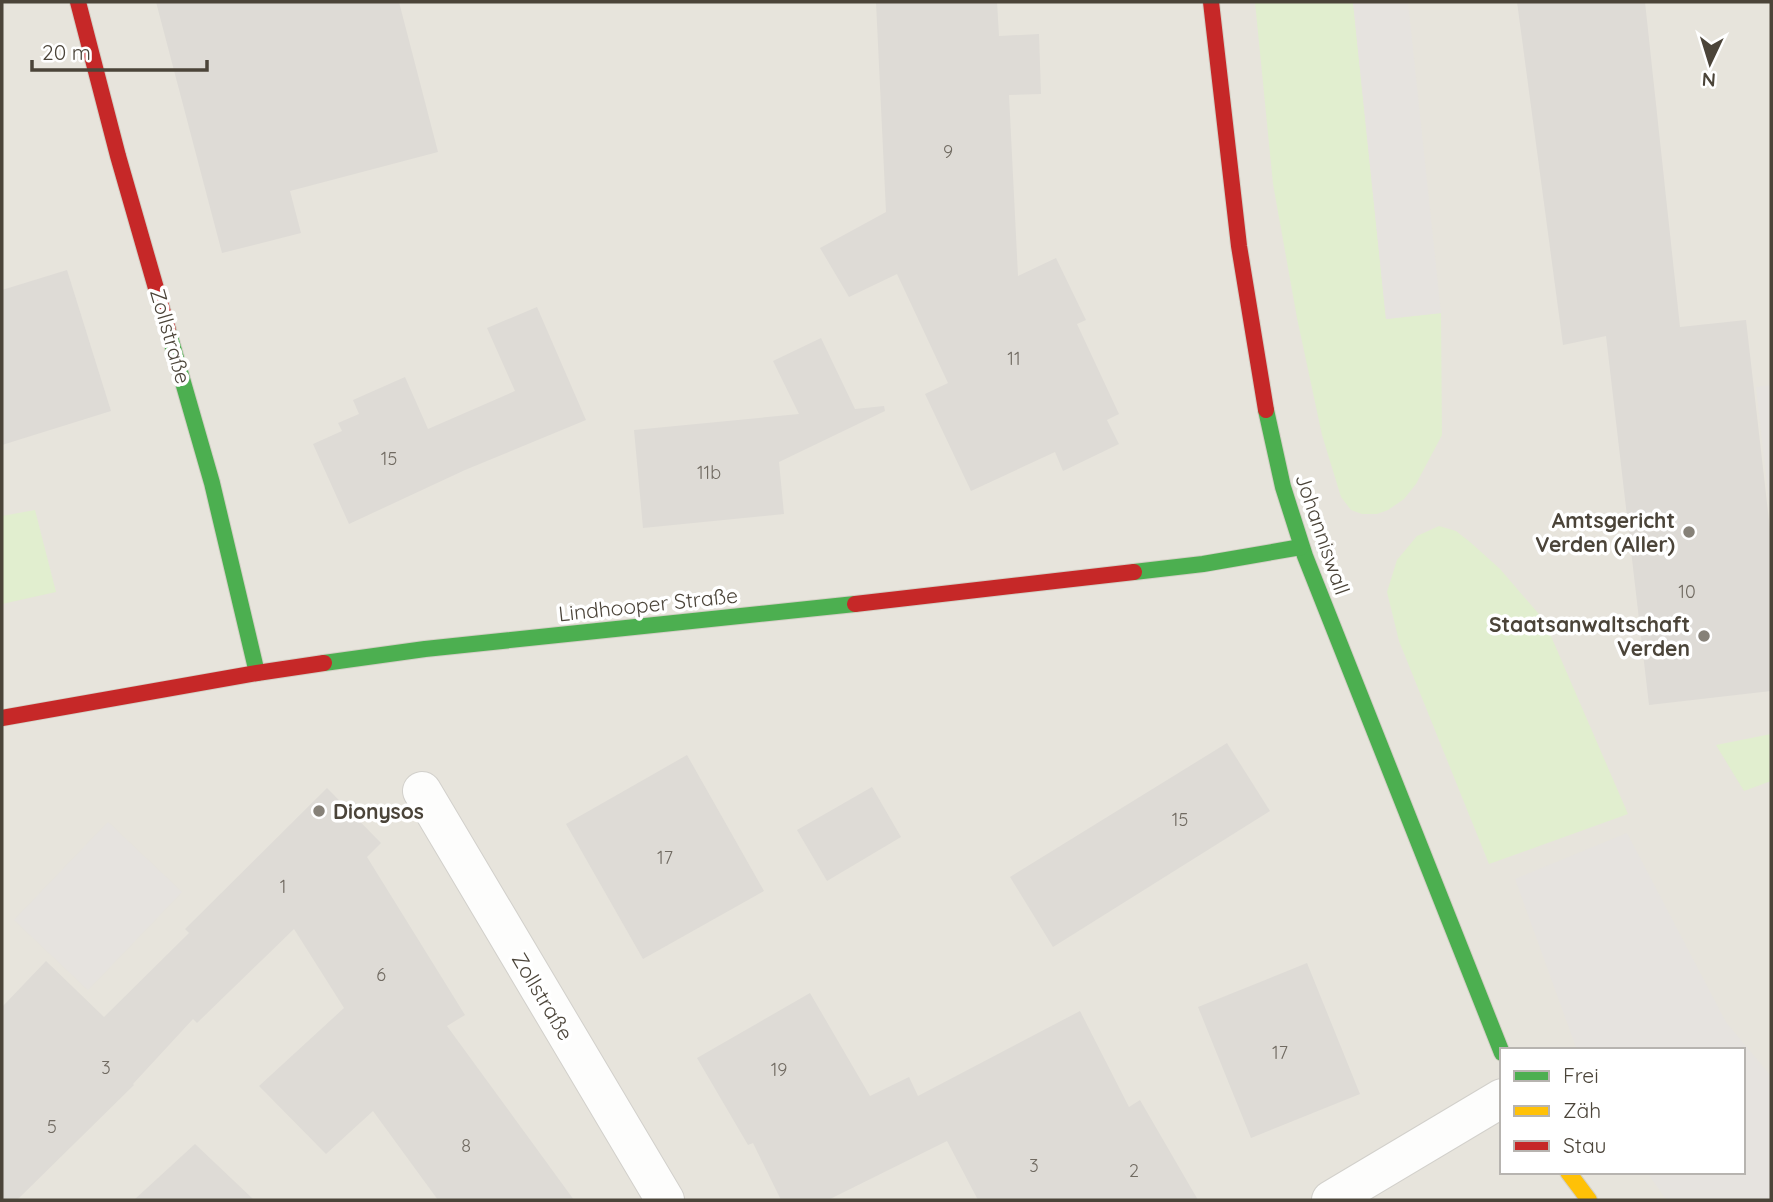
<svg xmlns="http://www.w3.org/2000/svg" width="1773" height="1202" viewBox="0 0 1773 1202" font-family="Quicksand,sans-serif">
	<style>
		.residential { fill: #e7e4dc; fill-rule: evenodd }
		.green { fill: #e1eecf }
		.parking { fill: #e6e3df }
		.building { fill: #dedbd6 }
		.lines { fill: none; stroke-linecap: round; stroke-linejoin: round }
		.street-casing { stroke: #d2d0cb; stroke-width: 40 }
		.fast-casing { stroke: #d3cfc5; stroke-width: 18 }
		.slow-casing { stroke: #d3cfc5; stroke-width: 18 }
		.jam-casing { stroke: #d3cfc5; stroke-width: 18 }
		.street { stroke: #fdfdfc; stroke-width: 38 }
		.fast { stroke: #4caf50; stroke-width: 16 }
		.slow { stroke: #ffc107; stroke-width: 16 }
		.jam { stroke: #c62828; stroke-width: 16 }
		.poi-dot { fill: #868178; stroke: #fff; stroke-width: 2.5 }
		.labels { text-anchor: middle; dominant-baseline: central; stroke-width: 7; stroke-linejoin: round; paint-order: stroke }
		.number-label { font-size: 18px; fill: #706a61 }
		.street-label { font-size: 21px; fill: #4b4439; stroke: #fff }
		.poi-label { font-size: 21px; font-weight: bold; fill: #4b4439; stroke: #fff; text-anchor: end }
	</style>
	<rect width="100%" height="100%" fill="#f4f2ee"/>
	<path class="residential" d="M2,2H1771V1200H2ZM1502,1050H1743V1172H1502Z"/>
	<g class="green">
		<polygon points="1255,2 1353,2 1386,319 1441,313 1442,435 1416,484 1404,499 1388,510 1377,514 1362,514 1351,510 1341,497 1322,435 1297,318 1273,184"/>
		<polygon points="35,510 56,592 2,604 2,516"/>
		<polygon points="1439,526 1456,531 1470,542 1500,569 1544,620 1628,814 1489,864 1399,641 1387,592 1397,560 1417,536"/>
		<polygon points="1771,734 1771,781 1744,791 1716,745"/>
	</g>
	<g class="parking">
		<polygon points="1353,2 1408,2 1441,313 1386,319"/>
		<polygon points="1771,385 1771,520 1756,387"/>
		<polygon points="108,822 182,892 88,990 14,920"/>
		<polygon points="1627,833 1726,1022 1771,1076 1771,1200 1666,1200 1647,1172 1743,1172 1743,1050 1577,1050 1515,879"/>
	</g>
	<g class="building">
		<polygon points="156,2 399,2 438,152 290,191 301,233 222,253"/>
		<polygon points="876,2 997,2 999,36 1039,34 1041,94 1009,95 1018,276 1056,258 1086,320 1077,324 1119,414 1107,420 1119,444 1063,471 1055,452 971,491 925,394 948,383 897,274 849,297 820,248 886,212"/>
		<polygon points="1517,2 1645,2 1680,327 1746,320 1771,538 1771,691 1649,705 1606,336 1563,345"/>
		<polygon points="67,270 111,411 2,445 2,290"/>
		<polygon points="537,307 586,420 465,470 349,524 313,444 342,431 338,423 359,414 353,400 405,377 428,429 515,391 487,328"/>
		<polygon points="821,338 855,409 884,406 885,411 779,462 784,514 643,528 634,430 799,414 773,361"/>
		<polygon points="1227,743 1270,811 1053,947 1010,877"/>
		<polygon points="687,755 764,891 643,959 566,824"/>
		<polygon points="872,787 901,837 827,881 797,830"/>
		<polygon points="327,788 381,843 367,857 465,1015 447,1026 574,1200 438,1200 373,1111 326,1154 259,1086 344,1008 294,929 197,1023 193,1019 133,1084 134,1085 17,1200 2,1200 2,1007 46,961 104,1017 189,933 185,929"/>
		<polygon points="1307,963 1360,1094 1251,1138 1198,1007"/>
		<polygon points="810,993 870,1096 909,1077 918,1096 1080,1011 1129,1107 1140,1100 1198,1200 978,1200 947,1141 828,1200 781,1200 753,1143 748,1145 697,1058"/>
		<polygon points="195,1144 254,1200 134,1200"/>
	</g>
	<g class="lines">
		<g class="street-casing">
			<g id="street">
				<polyline points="422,791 665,1200"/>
				<polyline points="1331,1200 1502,1098"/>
			</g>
		</g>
		<g class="fast-casing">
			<g id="fast">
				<polyline points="168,330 212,483 257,673"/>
				<polyline points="1266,410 1283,487 1305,556 1502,1053"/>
				<polyline points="1134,572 1203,564 1301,547"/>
				<polyline points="324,663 425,649 855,604"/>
			</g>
		</g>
		<g class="slow-casing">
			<polyline id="slow" points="1568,1172 1589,1200"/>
		</g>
		<g class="jam-casing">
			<g id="jam">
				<polyline points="78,2 118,156 168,330"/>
				<polyline points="1211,2 1239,246 1266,410"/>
				<polyline points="855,604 1134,572"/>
				<polyline points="2,718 257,673 324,663"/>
			</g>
		</g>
		<use href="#street" class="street"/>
		<use href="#fast" class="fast"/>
		<use href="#slow" class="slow"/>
		<use href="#jam" class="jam"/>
	</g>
	<g class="poi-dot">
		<circle cx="1689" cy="532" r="7"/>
		<circle cx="1704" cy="636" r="7"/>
		<circle cx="319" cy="811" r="7"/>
	</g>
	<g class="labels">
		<g class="number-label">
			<text x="948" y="151">9</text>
			<text x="1014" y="358">11</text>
			<text x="389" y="458">15</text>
			<text x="709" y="472">11b</text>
			<text x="1687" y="591">10</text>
			<text x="1180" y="819">15</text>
			<text x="665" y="857">17</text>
			<text x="283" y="886">1</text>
			<text x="381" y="974">6</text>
			<text x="1280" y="1052">17</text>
			<text x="106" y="1067">3</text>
			<text x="779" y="1069">19</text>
			<text x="52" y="1126">5</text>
			<text x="466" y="1145">8</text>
			<text x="1034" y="1165">3</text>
			<text x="1134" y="1170">2</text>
		</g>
		<g class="street-label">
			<text transform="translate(171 336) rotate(74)">Zollstraße</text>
			<text transform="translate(1323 534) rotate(71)">Johanniswall</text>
			<text transform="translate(648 604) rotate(-6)">Lindhooper Straße</text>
			<text transform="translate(543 996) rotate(59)">Zollstraße</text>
		</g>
		<g class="poi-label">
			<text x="1675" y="520">Amtsgericht<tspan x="1675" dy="24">Verden (Aller)</tspan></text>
			<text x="1690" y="624">Staatsanwaltschaft<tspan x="1690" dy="24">Verden</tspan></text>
			<text x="333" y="811" text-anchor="start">Dionysos</text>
		</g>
	</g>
	<rect width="1773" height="1202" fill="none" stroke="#4b4439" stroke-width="7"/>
	<rect x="1500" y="1048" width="245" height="126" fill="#ffffff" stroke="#b7b4b0" stroke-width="2"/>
	<rect x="1514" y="1071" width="35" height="10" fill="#4caf50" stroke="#b7b4b0" stroke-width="2"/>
	<text x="1563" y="1083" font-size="21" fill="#4b4439">Frei</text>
	<rect x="1514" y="1106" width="35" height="10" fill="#ffc107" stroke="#b7b4b0" stroke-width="2"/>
	<text x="1563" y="1118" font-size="21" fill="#4b4439">Zäh</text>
	<rect x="1514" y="1141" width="35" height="10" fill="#c62828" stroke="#b7b4b0" stroke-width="2"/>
	<text x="1563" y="1153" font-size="21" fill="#4b4439">Stau</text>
	<g transform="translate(1710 63) rotate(184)" stroke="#ffffff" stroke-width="5" paint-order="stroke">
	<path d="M0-5L12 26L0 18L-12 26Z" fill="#4b4439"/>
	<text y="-10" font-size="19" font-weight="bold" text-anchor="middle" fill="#4b4439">N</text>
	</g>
	<path d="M32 60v10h175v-10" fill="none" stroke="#4b4439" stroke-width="3.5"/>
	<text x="42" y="60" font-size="21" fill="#4b4439" stroke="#ffffff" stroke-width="5" paint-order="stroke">20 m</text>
</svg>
